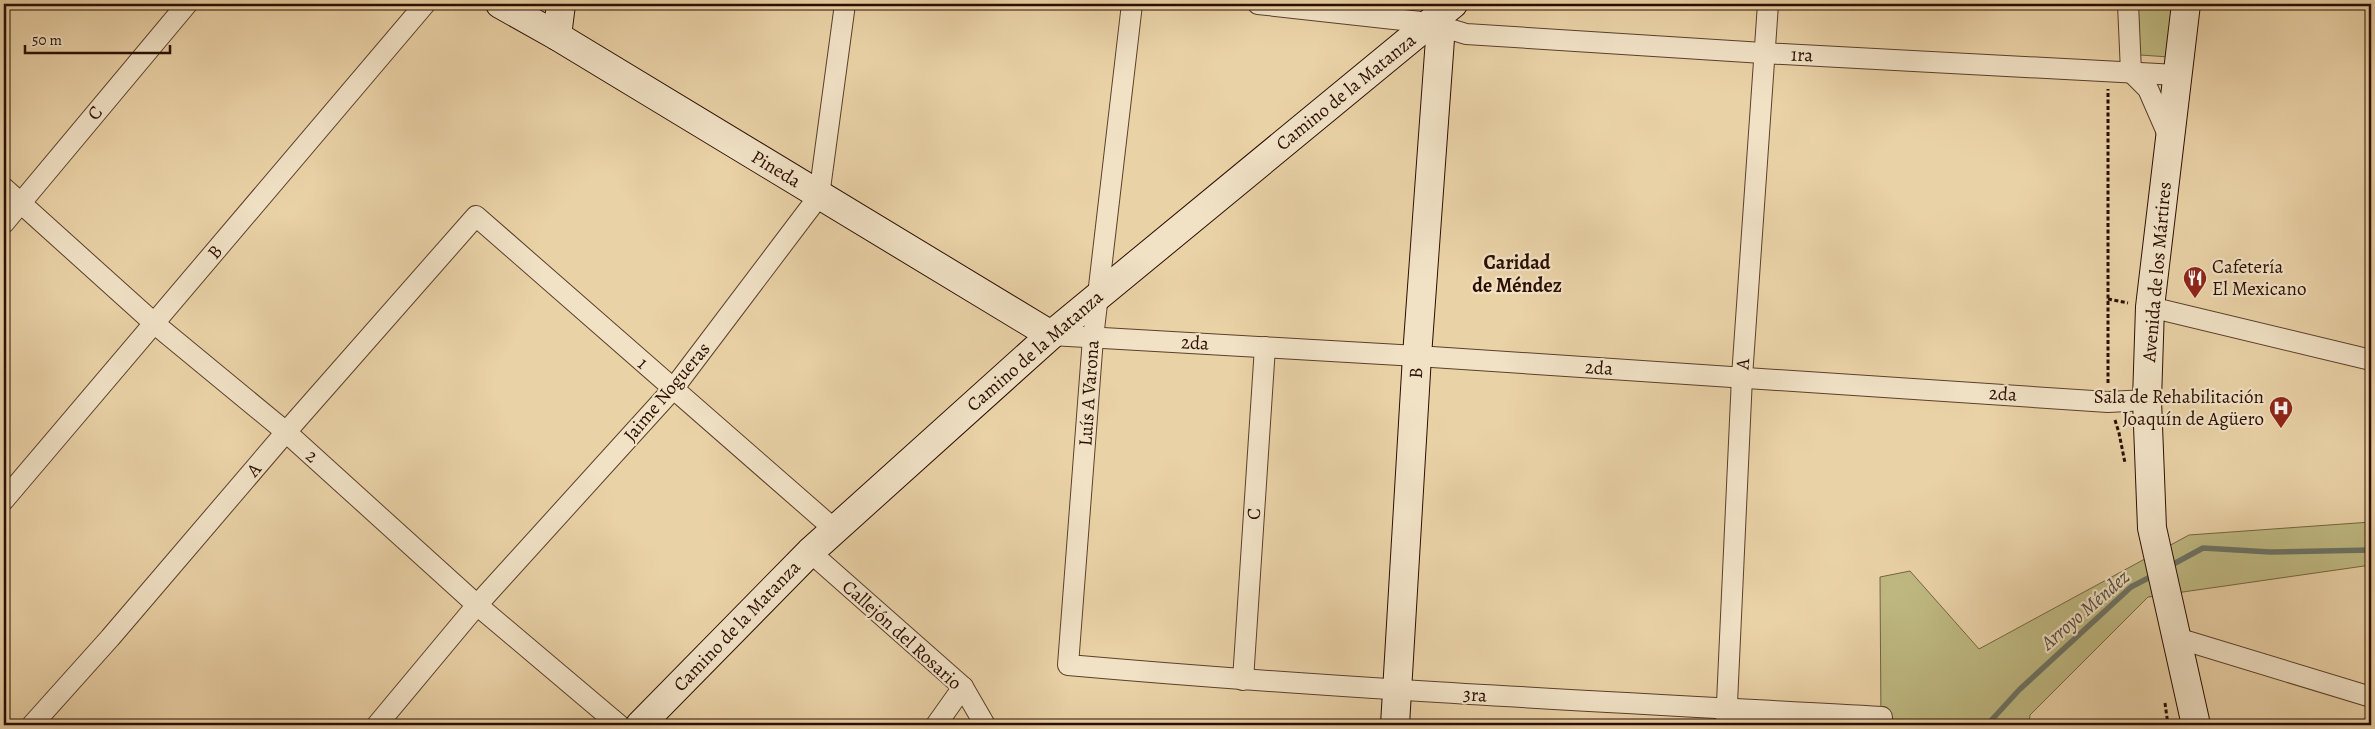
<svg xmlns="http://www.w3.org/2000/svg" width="2375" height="729" viewBox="0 0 2375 729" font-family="Alegreya,serif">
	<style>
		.green { fill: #bfba82; stroke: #756442 }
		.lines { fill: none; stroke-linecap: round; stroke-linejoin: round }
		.stream { stroke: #6c7366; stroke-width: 5.5 }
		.street-casing { stroke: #5b3f2a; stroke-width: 22 }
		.secondary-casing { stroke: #2b0e01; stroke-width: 30 }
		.path { stroke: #2b0e01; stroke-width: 3; stroke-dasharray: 4 2.5; stroke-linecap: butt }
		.street { stroke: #f1e2c6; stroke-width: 20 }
		.secondary { stroke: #f1e2c6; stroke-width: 28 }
		.labels { text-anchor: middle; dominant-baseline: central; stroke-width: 4.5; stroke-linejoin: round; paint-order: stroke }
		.street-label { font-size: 19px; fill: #2b0e01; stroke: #f1e2c6 }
		.poi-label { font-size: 19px; fill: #2b0e01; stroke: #f1e2c6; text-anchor: start }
		.neighbourhood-label { font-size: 20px; font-weight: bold; fill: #2b0e01; stroke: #f1e2c6 }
		.water-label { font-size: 20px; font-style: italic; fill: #51493c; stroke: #f1e2c6 }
	</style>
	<rect width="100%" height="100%" fill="#ead2a7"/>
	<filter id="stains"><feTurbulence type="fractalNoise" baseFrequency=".004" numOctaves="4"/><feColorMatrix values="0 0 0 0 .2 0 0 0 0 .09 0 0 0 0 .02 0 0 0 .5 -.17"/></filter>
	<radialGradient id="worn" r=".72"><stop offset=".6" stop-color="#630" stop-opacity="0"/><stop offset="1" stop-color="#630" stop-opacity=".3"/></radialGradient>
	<g class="green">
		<polygon points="2138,4 2176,4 2169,57 2140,55"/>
		<polygon points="2371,522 2371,565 2148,597 2030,715 2029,725 1881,725 1880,577 1910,571 1979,649 2189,535"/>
	</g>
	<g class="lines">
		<g class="stream">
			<polyline points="2168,567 2203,548 2270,552 2371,550"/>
			<polyline points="1987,725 2019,690 2131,587 2154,575"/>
		</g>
		<g class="street-casing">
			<g id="street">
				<path d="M1132,4L1093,338L1068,665C1339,689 1610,702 1882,717"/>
				<polyline points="1258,4 1430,23 1466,34 1763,53 2177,75"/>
				<polyline points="2128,4 2131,72 2148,89 2169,137"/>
				<polyline points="4,188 155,324 286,432 477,605 619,725"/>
				<polyline points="4,223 187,4"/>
				<polyline points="2150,307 2371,360"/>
				<polyline points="1051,335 1417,356 2108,402 2147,400"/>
				<polyline points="4,500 425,4"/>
				<polyline points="810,552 963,687 985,725"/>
				<polyline points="2177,638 2371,697"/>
				<polyline points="1243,680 1265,347"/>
				<polyline points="32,725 110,638 286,432 476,216 834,529"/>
				<polyline points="377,725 477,605 673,389 819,196 845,4"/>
				<polyline points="936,725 963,687"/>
				<polyline points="1726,725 1742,377 1768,4"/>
			</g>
		</g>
		<g class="secondary-casing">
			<g id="secondary">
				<polyline points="500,4 557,36 1051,335"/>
				<polyline points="2186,4 2150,307 2147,400 2152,528 2196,725"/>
				<polyline points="557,36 561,4"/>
				<polyline points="640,725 810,552 1051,335 1453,4"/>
				<polyline points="1395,725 1417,356 1440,39 1430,23"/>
			</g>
		</g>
		<g class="path">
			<polyline points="2108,299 2128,303"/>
			<polyline points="2108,383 2108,89"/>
			<polyline points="2115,420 2119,433 2125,463"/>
			<polyline points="2165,703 2168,725"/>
		</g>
		<use href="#street" class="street"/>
		<use href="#secondary" class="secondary"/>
	</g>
	<defs>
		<g id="restaurant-pin" transform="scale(1.25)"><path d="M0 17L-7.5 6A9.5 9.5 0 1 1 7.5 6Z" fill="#8f2418" stroke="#f1e2c6"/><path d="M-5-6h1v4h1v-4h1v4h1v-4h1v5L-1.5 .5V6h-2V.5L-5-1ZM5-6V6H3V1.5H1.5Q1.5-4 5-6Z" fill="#fff"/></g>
		<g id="hospital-pin" transform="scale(1.25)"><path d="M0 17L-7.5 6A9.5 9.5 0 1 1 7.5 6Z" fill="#8f2418" stroke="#f1e2c6"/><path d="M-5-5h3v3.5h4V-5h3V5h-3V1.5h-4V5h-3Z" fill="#fff"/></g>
	</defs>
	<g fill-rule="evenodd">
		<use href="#restaurant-pin" x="2195" y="278"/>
		<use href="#hospital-pin" x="2281" y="408"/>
	</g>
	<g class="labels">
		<g class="street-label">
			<text transform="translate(1802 55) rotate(3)">1ra</text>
			<text transform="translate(1346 92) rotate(-39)">Camino de la Matanza</text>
			<text transform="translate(95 113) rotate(-50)">C</text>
			<text transform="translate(776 169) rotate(31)">Pineda</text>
			<text transform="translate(215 252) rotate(-50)">B</text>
			<text transform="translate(2157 272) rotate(-85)">Avenida de los Mártires</text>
			<text transform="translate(1195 343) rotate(3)">2da</text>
			<text transform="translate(1035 351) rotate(-41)">Camino de la Matanza</text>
			<text transform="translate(643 363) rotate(41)">1</text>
			<text transform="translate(1743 364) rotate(-86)">A</text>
			<text transform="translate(1599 368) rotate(4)">2da</text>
			<text transform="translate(1416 373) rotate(-87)">B</text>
			<text transform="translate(667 392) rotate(-50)">Jaime Nogueras</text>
			<text transform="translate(1089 393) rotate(-86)">Luís A Varona</text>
			<text transform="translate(2003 394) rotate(4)">2da</text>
			<text transform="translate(312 456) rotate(42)">2</text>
			<text transform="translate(254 470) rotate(-50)">A</text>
			<text transform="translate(1254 514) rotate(-86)">C</text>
			<text transform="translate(737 626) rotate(-46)">Camino de la Matanza</text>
			<text transform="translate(902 635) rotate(42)">Callejón del Rosario</text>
			<text transform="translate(1475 695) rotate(3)">3ra</text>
		</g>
		<g class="poi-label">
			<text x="2212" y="267">Cafetería<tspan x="2212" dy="22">El Mexicano</tspan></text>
			<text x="2264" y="397" text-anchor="end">Sala de Rehabilitación<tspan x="2264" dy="22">Joaquín de Agüero</tspan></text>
		</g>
		<g class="neighbourhood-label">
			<text x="1517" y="262">Caridad<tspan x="1517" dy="23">de Méndez</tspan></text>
		</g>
		<g class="water-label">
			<text transform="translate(2085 610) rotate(-41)">Arroyo Méndez</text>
		</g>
	</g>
	<rect width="2375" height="729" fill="none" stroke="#ead2a7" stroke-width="20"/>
	<rect x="5" y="5" width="2365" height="719" fill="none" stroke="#2b0e01" stroke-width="2.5"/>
	<rect x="10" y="10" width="2355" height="709" fill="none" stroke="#2b0e01"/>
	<path d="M25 45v8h145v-8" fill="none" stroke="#2b0e01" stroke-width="2.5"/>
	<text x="32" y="45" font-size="15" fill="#2b0e01" stroke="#f1e2c6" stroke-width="4" paint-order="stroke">50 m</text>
	<rect width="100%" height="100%" filter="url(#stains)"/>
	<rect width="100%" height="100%" fill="url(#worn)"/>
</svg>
